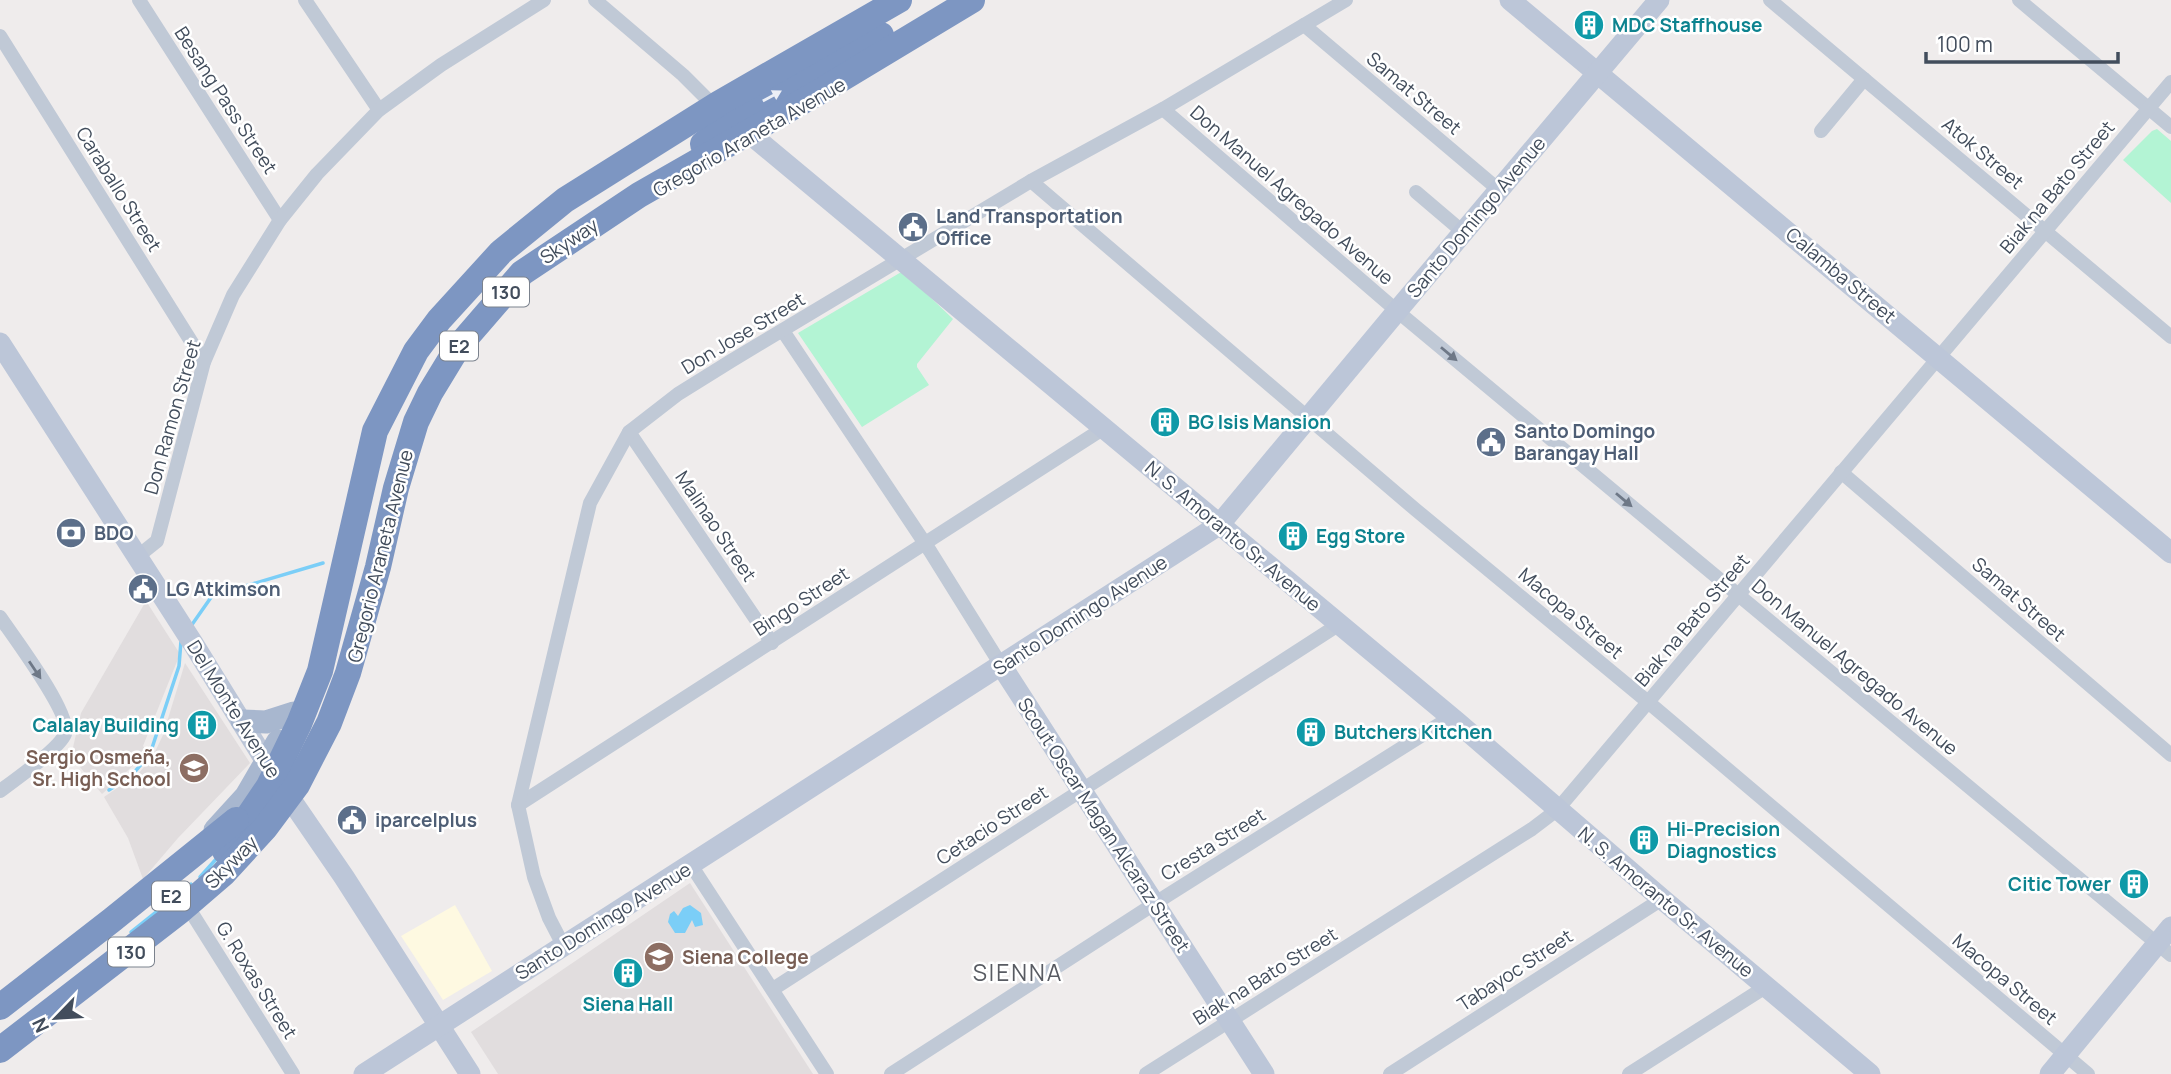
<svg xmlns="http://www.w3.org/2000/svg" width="2171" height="1074" viewBox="0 0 2171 1074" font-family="Manrope,sans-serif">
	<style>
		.commercial { fill: #fef9e1 }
		.education { fill: #e1ddde }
		.green { fill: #b3f4d4 }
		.water { fill: #7bcef7 }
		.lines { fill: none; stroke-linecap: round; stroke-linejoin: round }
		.stream { stroke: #7bcef7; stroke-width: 3.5 }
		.street { stroke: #c0c9d6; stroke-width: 14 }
		.secondary { stroke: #bcc6d8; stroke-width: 21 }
		.primary { stroke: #a8b7cf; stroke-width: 23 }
		.highway { stroke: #7d96c2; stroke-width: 26 }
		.oneway { fill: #eceff6 }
		.oneway2 { fill: #6e7887 }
		.labels { text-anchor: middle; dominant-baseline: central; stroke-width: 5; stroke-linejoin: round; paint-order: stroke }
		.shield { fill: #fff; stroke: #7b828d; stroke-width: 2 }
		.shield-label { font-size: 18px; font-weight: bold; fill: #424d5c }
		.culture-label { font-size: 19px; font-weight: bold; fill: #0d838f; stroke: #fff; text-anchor: start }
		.street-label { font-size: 19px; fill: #424d5c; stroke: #fff }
		.service-label { font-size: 19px; font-weight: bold; fill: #4e5e75; stroke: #fff; text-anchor: start }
		.education-label { font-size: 19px; font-weight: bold; fill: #785e54; stroke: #fff; text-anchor: end }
		.quarter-label { font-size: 23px; letter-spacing: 2px; fill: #585b62; stroke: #fff }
	</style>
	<rect width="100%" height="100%" fill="#efecec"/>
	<polygon class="commercial" points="455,905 492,971 443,1000 401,936"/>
	<g class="education">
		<polygon points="146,601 180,654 143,746 148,752 102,794 71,756 81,713"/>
		<polygon points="185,663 250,763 178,838 143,879 128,838 104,797 139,773 153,756 163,735"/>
		<polygon points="690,883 813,1074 498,1074 471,1032"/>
	</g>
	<g class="green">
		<polygon points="2157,129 2171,141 2171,203 2123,160 2152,131"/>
		<polygon points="903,271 953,319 917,364 917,367 929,385 862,427 798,333"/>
	</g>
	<polygon class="water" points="690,905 701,913 703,925 695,927 692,920 685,933 675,933 668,922 670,914 674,911 678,916 683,908"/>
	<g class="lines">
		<g class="stream">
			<polyline points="191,626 212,596 323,563"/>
			<polyline points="109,790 132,775 150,754 179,666 181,641"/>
			<polyline points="200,877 218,857"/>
			<polyline points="131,932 191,884"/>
		</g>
		<g class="street">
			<polyline points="139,0 280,220"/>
			<polyline points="305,0 379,110"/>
			<polyline points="595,0 683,75 712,104"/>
			<polyline points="1770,0 2171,337"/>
			<polyline points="2019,0 2171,127"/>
			<polyline points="1304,25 1499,190"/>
			<polyline points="0,36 204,362"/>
			<polyline points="1163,109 1397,311 2171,955"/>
			<polyline points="1821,131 1864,79"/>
			<polyline points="1031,181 1416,510 1648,702 2088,1074"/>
			<polyline points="1416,192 1463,232"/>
			<polyline points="783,331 930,551 1001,665"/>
			<polyline points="629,432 772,643"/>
			<polyline points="1841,472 2171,755"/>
			<polyline points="137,557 157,541 204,362 233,295 280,220 317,174 379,110 441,65 544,0"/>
			<path d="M0,617C13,636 73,716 65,734C59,749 15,780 0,791"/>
			<polyline points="518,805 1104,428"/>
			<polyline points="691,865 827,1074"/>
			<polyline points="188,907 293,1074"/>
			<polyline points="563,945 549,918 534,877 518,805 590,503 629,432 678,394 731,361 1031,181 1163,109 1346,0"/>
			<polyline points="773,989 1338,625"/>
			<polyline points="891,1074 1168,895 1451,717"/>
			<polyline points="1146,1074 1532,829 1557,810 2171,82"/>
			<polyline points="1390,1074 1662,899"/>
			<polyline points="1629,1074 1767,986"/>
		</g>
		<g class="secondary">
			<polyline points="1510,0 2171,553"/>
			<polyline points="738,124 1457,722 1662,899 1870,1074"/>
			<polyline points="0,343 194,645 276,778 344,877 470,1074"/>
			<polyline points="1001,665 1264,1074"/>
			<polyline points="364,1074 1219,525 1397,311 1659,0"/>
			<polyline points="2050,1074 2171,927"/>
		</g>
		<g class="primary">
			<polyline points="242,721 266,722 294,713"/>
			<polyline points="215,830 246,796 278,741"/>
		</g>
		<g class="highway">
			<polyline points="703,144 741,113 881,35"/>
			<polyline points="225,851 269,786 299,724 320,671 375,431 416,351 439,320 501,252 565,200 718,104 899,0"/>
			<polyline points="0,1007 112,920 236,820"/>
			<polyline points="0,1050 180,911 223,874 265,828 297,785 329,723 348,673 378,567 396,488 416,422 430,393 458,347 522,273 639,195 826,88 972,0"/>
		</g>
	</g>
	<defs><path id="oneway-solid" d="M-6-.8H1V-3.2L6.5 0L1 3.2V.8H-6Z" transform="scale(1.75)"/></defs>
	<use class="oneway" href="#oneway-solid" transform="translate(772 96) rotate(-29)"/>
	<g class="oneway2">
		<use href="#oneway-solid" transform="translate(1449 354) rotate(40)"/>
		<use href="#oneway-solid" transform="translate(1624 500) rotate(40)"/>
		<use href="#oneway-solid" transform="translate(35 670) rotate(56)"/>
	</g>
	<defs>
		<g id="building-disc" transform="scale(1.575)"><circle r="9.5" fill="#0f9aa8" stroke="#fff"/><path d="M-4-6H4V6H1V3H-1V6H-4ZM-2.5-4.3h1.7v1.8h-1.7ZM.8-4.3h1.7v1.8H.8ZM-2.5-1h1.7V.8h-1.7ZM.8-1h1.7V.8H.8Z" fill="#fff"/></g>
		<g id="civic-disc" transform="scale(1.575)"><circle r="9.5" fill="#5c6f8a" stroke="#fff"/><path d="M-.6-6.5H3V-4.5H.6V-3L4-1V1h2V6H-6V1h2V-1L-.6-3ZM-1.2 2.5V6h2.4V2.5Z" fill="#fff"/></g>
		<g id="bank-disc" transform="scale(1.575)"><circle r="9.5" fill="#5c6f8a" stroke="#fff"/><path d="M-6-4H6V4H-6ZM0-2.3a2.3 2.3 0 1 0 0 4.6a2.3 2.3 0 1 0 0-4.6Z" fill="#fff"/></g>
		<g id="school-disc" transform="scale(1.575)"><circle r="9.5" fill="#8d6e63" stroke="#fff"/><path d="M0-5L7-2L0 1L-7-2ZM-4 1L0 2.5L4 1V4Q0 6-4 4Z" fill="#fff"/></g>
		<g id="university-disc" transform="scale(1.575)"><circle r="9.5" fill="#8d6e63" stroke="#fff"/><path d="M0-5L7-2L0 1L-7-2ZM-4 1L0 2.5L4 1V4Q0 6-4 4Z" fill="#fff"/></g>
	</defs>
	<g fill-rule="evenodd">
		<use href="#building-disc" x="1589" y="25"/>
		<use href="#civic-disc" x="913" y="227"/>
		<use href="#building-disc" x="1165" y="422"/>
		<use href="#civic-disc" x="1491" y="442"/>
		<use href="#bank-disc" x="71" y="533"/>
		<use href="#building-disc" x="1293" y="536"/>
		<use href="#civic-disc" x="143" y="589"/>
		<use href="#building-disc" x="202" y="725"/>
		<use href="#building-disc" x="1311" y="732"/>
		<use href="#school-disc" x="194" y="768"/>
		<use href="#civic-disc" x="352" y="820"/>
		<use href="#building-disc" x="1644" y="840"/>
		<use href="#building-disc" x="2134" y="884"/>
		<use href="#university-disc" x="659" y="957"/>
		<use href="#building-disc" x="628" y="973"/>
	</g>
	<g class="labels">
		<g class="shield">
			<rect x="483" y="277.5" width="46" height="29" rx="5"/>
			<rect x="440" y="331.5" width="38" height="29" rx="5"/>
			<rect x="152" y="881.5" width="38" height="29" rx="5"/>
			<rect x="108" y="937.5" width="46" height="29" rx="5"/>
		</g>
		<g class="shield-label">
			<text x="506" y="292">130</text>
			<text x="459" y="346">E2</text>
			<text x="171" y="896">E2</text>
			<text x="131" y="952">130</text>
		</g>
		<g class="culture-label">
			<text x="1612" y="25">MDC Staffhouse</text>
			<text x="1188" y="422">BG Isis Mansion</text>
			<text x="1316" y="536">Egg Store</text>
			<text x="179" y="725" text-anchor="end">Calalay Building</text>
			<text x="1334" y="732">Butchers Kitchen</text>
			<text x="1667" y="829">Hi-Precision<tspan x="1667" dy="22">Diagnostics</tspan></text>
			<text x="2111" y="884" text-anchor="end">Citic Tower</text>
			<text x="628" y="1004" text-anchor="middle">Siena Hall</text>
		</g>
		<g class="street-label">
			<text transform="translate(1414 93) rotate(40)">Samat Street</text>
			<text transform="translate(226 100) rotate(57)">Besang Pass Street</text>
			<text transform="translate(749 137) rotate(-30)">Gregorio Araneta Avenue</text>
			<text transform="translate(1983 153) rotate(40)">Atok Street</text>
			<text transform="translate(2057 187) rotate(-50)">Biak na Bato Street</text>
			<text transform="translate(119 189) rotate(58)">Caraballo Street</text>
			<text transform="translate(1292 195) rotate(41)">Don Manuel Agregado Avenue</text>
			<text transform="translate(1476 217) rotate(-50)">Santo Domingo Avenue</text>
			<text transform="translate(569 241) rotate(-34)">Skyway</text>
			<text transform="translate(1841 275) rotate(40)">Calamba Street</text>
			<text transform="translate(743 333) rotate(-31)">Don Jose Street</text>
			<text transform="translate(172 417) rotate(-74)">Don Ramon Street</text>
			<text transform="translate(716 526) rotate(56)">Malinao Street</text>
			<text transform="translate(1233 536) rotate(40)">N. S. Amoranto Sr. Avenue</text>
			<text transform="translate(380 556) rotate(-76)">Gregorio Araneta Avenue</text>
			<text transform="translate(2019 599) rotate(41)">Samat Street</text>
			<text transform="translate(801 601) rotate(-33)">Bingo Street</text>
			<text transform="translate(1571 613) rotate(40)">Macopa Street</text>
			<text transform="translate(1080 615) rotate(-33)">Santo Domingo Avenue</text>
			<text transform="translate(1692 620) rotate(-50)">Biak na Bato Street</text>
			<text transform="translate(1855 667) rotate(40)">Don Manuel Agregado Avenue</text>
			<text transform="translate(234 709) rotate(58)">Del Monte Avenue</text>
			<text transform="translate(992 825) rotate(-33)">Cetacio Street</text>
			<text transform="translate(1104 825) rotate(57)">Scout Oscar Magan Alcaraz Street</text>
			<text transform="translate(1213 844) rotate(-32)">Cresta Street</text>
			<text transform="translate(231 862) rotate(-45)">Skyway</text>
			<text transform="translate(1666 902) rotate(40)">N. S. Amoranto Sr. Avenue</text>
			<text transform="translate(603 921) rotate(-32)">Santo Domingo Avenue</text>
			<text transform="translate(1515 970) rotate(-33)">Tabayoc Street</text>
			<text transform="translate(1265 976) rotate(-32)">Biak na Bato Street</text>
			<text transform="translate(2005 979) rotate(40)">Macopa Street</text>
			<text transform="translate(257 980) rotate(58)">G. Roxas Street</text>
		</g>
		<g class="service-label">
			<text x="936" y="216">Land Transportation<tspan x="936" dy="22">Office</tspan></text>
			<text x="1514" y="431">Santo Domingo<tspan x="1514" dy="22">Barangay Hall</tspan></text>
			<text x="94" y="533">BDO</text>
			<text x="166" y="589">LG Atkimson</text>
			<text x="375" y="820">iparcelplus</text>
		</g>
		<g class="education-label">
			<text x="171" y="757">Sergio Osmeña,<tspan x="171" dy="22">Sr. High School</tspan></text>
			<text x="682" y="957" text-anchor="start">Siena College</text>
		</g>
		<g class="quarter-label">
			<text x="1018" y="972">SIENNA</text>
		</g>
	</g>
	<g transform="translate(56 1018) rotate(245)" stroke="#ffffff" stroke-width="5" paint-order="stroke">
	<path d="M0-5L12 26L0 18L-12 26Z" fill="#424d5c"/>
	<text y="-10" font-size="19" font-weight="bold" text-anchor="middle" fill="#424d5c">N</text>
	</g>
	<path d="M1926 52v10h192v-10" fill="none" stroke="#424d5c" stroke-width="3.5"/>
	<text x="1937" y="52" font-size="21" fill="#424d5c" stroke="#ffffff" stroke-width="5" paint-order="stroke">100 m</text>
</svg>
